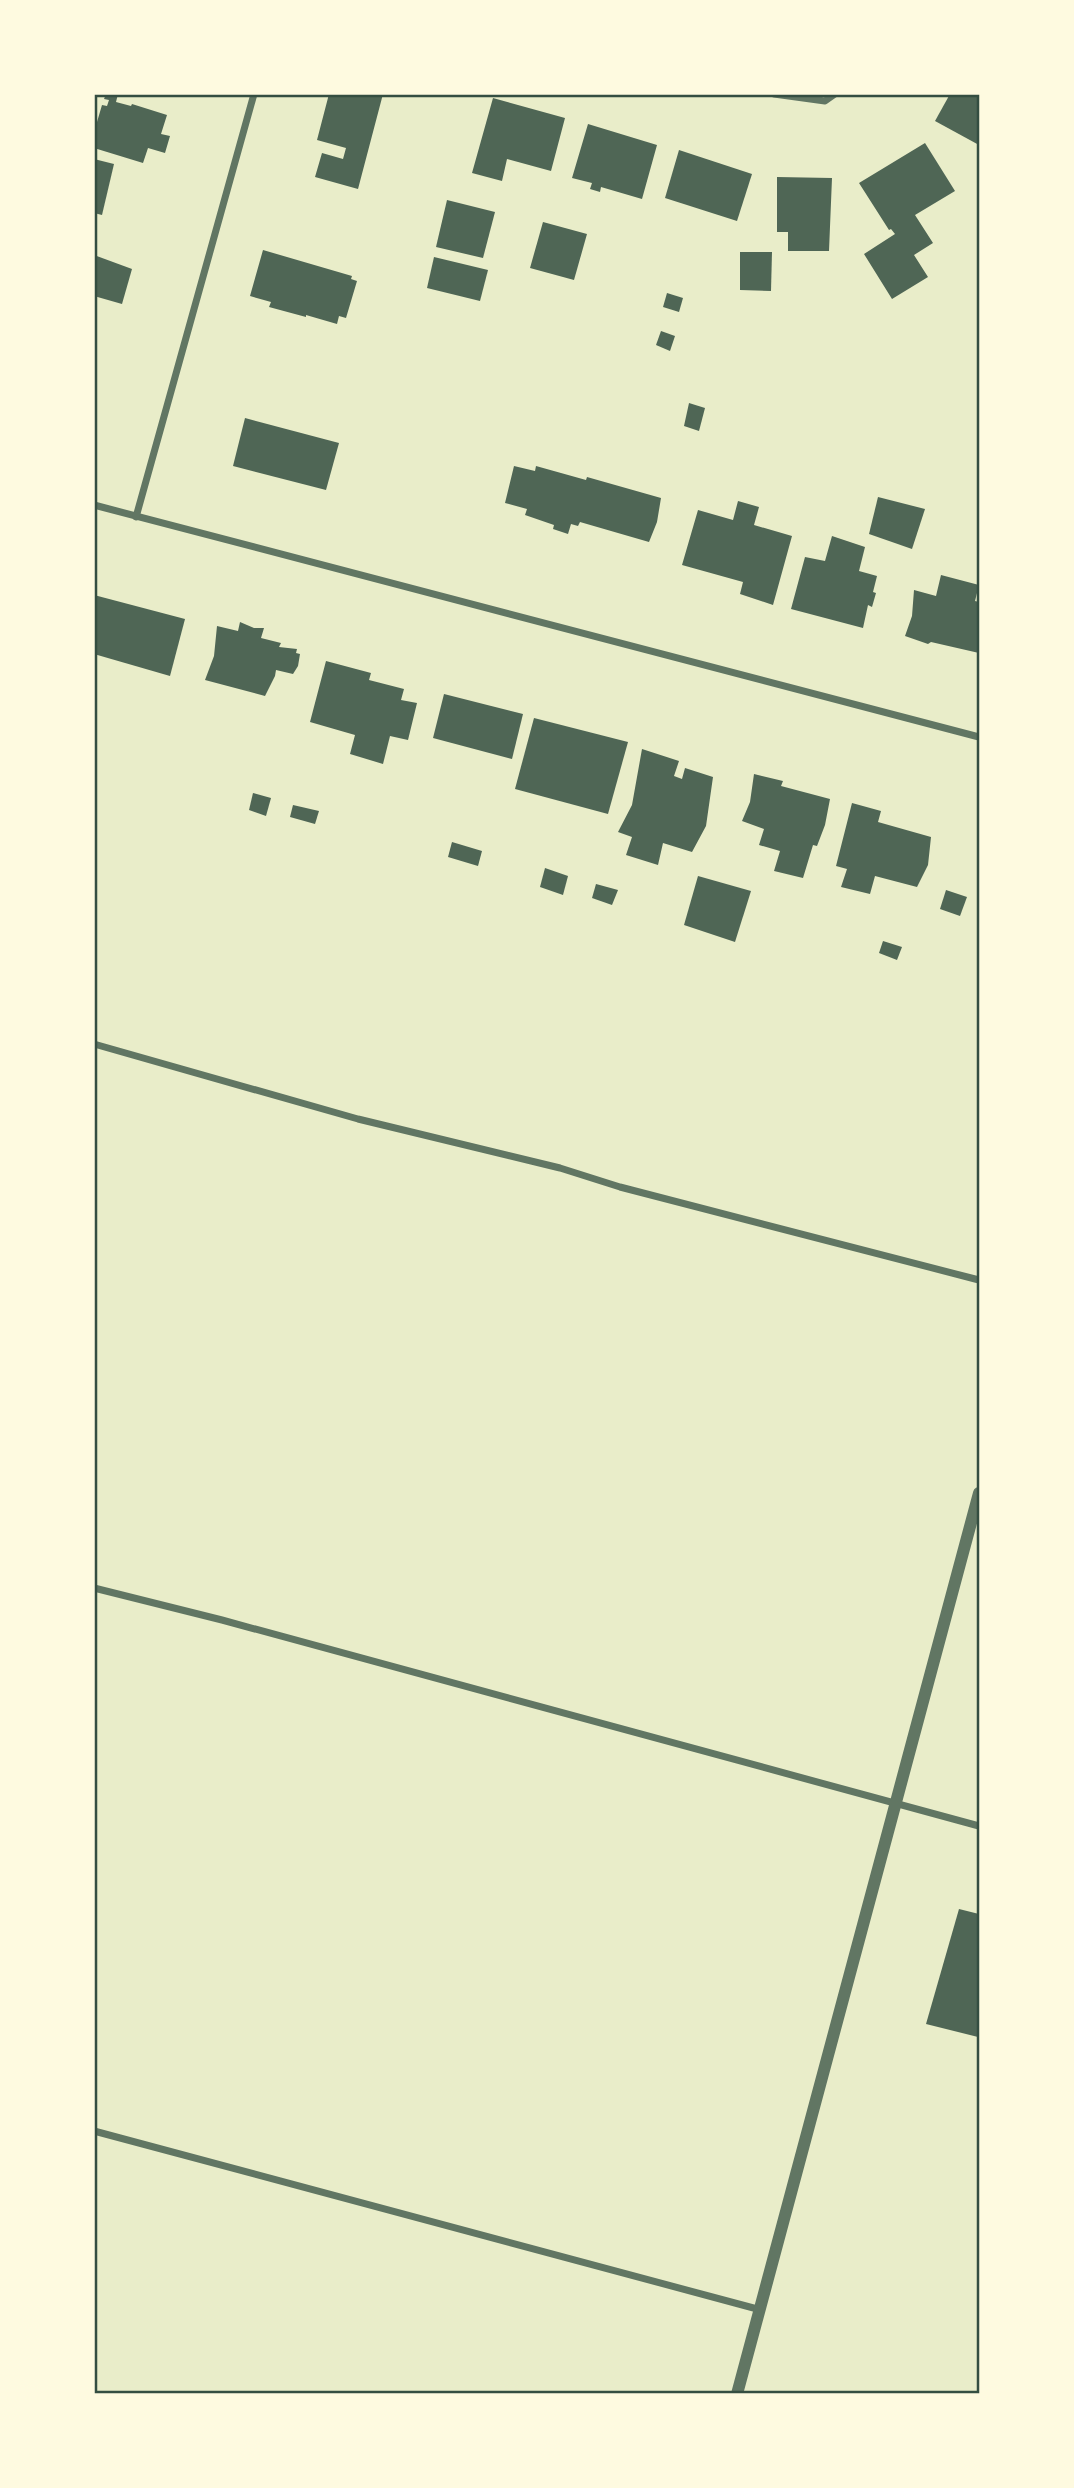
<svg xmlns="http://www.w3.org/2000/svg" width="1074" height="2488" viewBox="0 0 1074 2488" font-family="Figtree,sans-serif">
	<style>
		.building { fill: #4f6655 }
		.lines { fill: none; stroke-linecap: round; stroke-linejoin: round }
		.minor { stroke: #617663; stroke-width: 7 }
		.tertiary { stroke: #617663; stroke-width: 12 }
		.neatline { fill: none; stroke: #344e41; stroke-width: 2.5 }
	</style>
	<rect width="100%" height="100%" fill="#e9edc9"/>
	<g class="building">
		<polygon points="106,94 118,94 116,102 131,106 132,104 167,115 161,134 170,136 165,153 148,148 143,163 94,148 94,124 95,121 97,122 102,105 107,106 109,100 104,99"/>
		<polygon points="329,94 383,94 358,189 315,177 322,153 343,159 346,148 317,140"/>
		<polygon points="950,94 979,94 979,145 935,121"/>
		<polygon points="493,98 565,118 551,171 507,159 502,181 472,173"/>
		<polygon points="588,124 657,145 642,199 601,187 600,192 590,189 592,183 572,178"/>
		<polygon points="925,143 955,191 915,215 933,243 914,255 928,277 892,299 864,254 895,234 891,229 889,230 859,183"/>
		<polygon points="679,150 752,174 737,221 665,198"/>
		<polygon points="94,159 114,164 102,215 94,213"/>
		<polygon points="777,177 832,178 829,251 788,251 788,232 777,232"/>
		<polygon points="447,200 495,212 483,258 436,247"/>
		<polygon points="543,222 587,234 574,280 530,268"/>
		<polygon points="263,250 352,276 351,279 357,281 346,318 339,316 337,324 306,315 306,317 269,307 271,302 250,296"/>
		<polygon points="740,252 772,252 771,291 740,290"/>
		<polygon points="94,255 132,269 122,304 94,296"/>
		<polygon points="434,257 488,270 480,301 427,288"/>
		<polygon points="667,293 683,298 679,312 663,307"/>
		<polygon points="661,331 675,336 670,351 656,345"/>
		<polygon points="689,403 705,408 699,431 684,426"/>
		<polygon points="245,418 339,443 326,490 233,466"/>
		<polygon points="514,466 535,471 536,466 586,480 587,477 661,498 657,522 649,542 580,522 578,526 571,524 568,534 553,529 554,525 525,515 527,509 505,503"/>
		<polygon points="878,497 925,509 912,549 869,534"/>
		<polygon points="738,501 759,507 754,525 792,536 773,605 740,594 743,582 682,565 698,510 733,520"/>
		<polygon points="832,536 865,547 859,571 877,576 873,592 876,593 872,607 868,605 863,628 791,609 805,557 825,561"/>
		<polygon points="941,575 979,585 975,601 979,602 979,653 931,642 928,644 905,636 912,616 914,590 936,596"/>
		<polygon points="94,595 185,619 170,676 94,654"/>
		<polygon points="240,622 254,628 264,628 261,638 281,643 279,647 297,649 296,653 300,654 298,666 293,674 276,670 275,676 265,696 205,680 214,656 217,626 238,631"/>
		<polygon points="326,661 371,673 369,680 404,689 401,700 417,703 408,740 390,736 383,764 350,754 355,735 310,722"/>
		<polygon points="444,694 523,714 512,759 433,738"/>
		<polygon points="534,718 628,742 608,814 515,789"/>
		<polygon points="642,749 679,761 674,776 682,779 685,768 713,777 706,826 692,852 663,843 658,865 626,855 632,837 618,832 632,805"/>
		<polygon points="754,774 783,781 781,786 830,799 825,825 817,846 813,845 803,878 774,871 780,851 759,845 764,829 742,821 750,802"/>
		<polygon points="253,793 271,798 266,816 249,810"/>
		<polygon points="852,803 881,811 878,822 931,837 928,865 917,887 875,876 870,894 841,887 847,869 836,866"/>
		<polygon points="293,805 319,811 315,824 290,817"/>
		<polygon points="452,842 482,851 478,866 448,857"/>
		<polygon points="545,868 568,876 563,895 540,887"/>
		<polygon points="698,876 751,891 735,942 684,925"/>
		<polygon points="596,884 618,890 612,905 592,898"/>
		<polygon points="946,890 967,897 960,916 940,909"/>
		<polygon points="883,941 902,947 897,960 879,953"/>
		<polygon points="959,1909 979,1914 978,2037 926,2024"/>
	</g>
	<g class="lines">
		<g class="minor">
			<polyline points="774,94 825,101 835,94"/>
			<polyline points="94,505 979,737"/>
			<polyline points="136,517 254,94"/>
			<polyline points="94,1044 358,1119 560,1168 620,1187 979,1280"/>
			<polyline points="94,1588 222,1620 979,1826"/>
			<polyline points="94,2131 761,2310"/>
		</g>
		<polyline class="tertiary" points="737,2394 979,1493"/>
	</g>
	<rect width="1074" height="2488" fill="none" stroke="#fefae0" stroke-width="192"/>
	<rect x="96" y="96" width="882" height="2296" class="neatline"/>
</svg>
